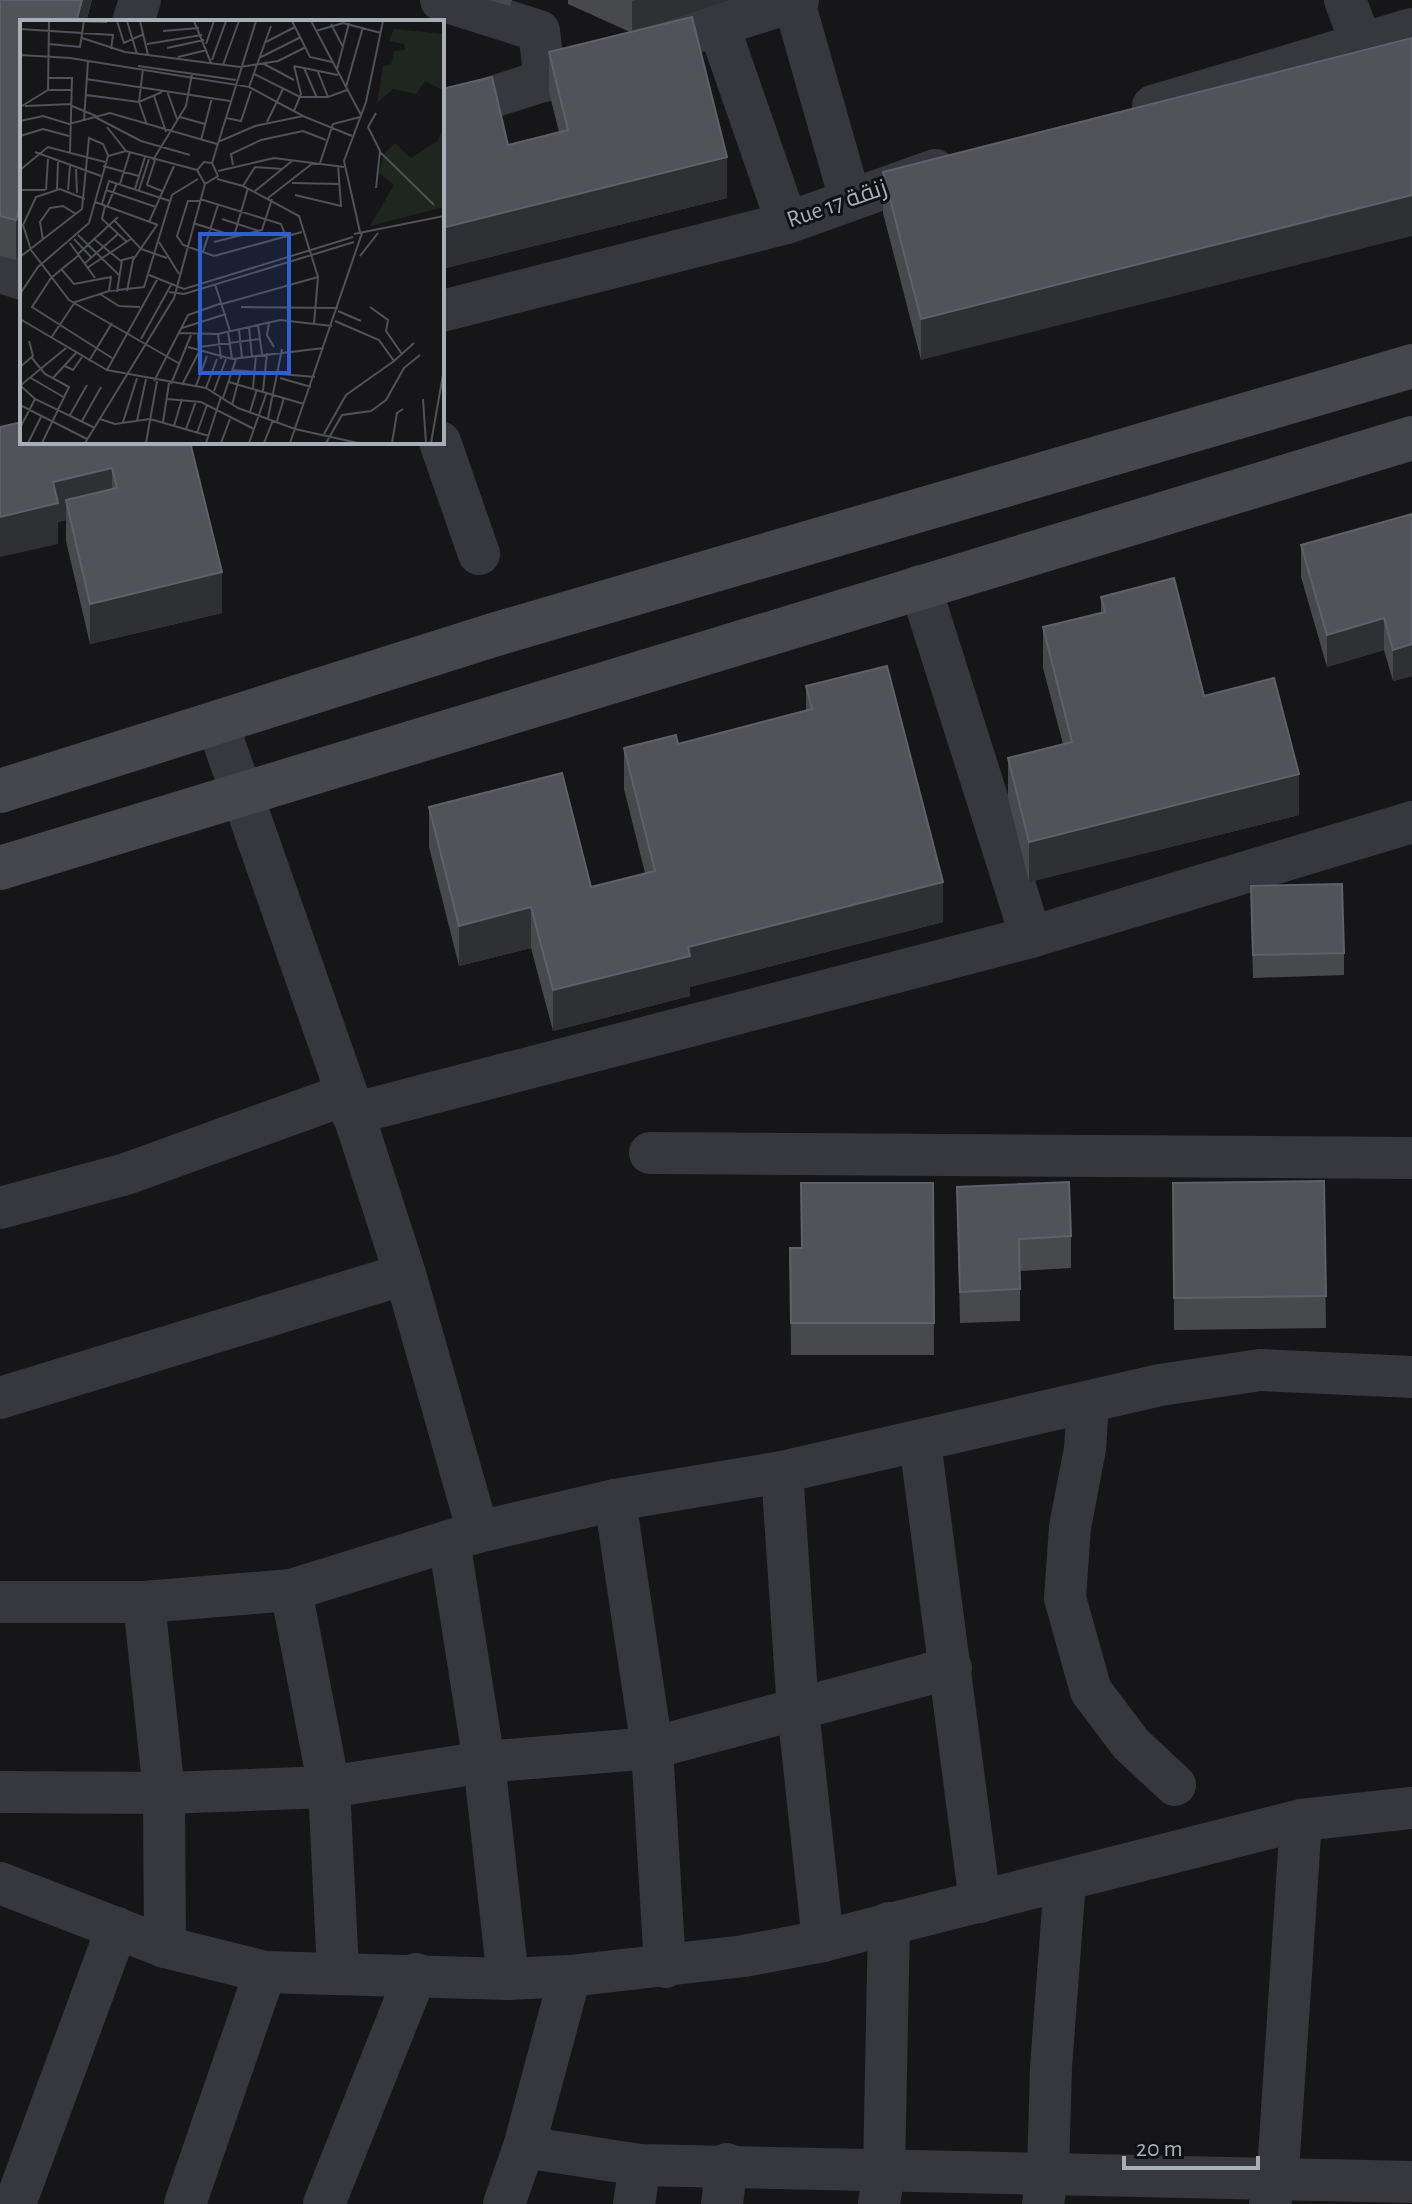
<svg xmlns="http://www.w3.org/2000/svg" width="1412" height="2204" viewBox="0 0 1412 2204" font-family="'Alegreya Sans',Cairo,sans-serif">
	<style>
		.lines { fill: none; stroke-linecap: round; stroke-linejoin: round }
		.street { stroke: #37383d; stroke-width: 42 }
		.secondary { stroke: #45474d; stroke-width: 44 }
		.wall { fill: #47494d }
		.shaded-wall { fill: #2f3033 }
		.building { fill: #525359; stroke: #5f6168; stroke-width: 2 }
		.labels { text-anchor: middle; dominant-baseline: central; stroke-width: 6; stroke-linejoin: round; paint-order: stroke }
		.street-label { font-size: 24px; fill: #a8adb8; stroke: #111113 }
		.inset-road { fill: none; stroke: #505258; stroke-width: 2 }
		.view { fill: #325cd3; fill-opacity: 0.15; stroke: #325cd3; stroke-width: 4 }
		.inset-edge { fill: none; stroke: #a8adb8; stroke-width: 4 }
	</style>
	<rect width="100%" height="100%" fill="#161618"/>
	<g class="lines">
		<g class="street">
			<polyline points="441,0 539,31 545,81"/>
			<polyline points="1345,0 1362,45"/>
			<polyline points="794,2 850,199"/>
			<polyline points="133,22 140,0"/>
			<polyline points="719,27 787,223"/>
			<polyline points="1153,106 1412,29"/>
			<polyline points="442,113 798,0"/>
			<polyline points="0,272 22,279"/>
			<polyline points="442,311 787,223 935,170"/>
			<polyline points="440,442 479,554"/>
			<polyline points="920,586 1031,937"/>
			<polyline points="217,723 347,1094 405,1274 478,1532"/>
			<polyline points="352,1114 1031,937 1412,822"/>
			<polyline points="650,1153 1412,1158"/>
			<polyline points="0,1208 126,1174 347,1094"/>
			<polyline points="0,1398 405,1274"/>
			<polyline points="1088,1403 1085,1449 1070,1527 1065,1598 1091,1691 1131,1744 1175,1785"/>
			<polyline points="920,1442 980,1902"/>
			<polyline points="782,1472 798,1710 823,1941"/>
			<polyline points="615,1500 652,1748 665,1967"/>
			<polyline points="449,1541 484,1762 508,1979"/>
			<polyline points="291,1590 329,1787 338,1971"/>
			<polyline points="0,1602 144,1602 291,1590 478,1532 615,1500 782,1472 1160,1385 1260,1370 1412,1377"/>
			<polyline points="144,1602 164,1793 165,1947"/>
			<polyline points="0,1792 164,1793 329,1787 484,1762 652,1748 951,1668"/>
			<polyline points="0,1883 165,1947 265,1972 508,1979 570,1976 744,1956 823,1941 1301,1820 1412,1808"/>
			<polyline points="524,2147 640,2165 1412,2182"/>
			<polyline points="15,2204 117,1928"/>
			<polyline points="185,2204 265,1972"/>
			<polyline points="324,2204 416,1974"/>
			<polyline points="504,2204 524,2147 570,1976"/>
			<polyline points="634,2204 640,2165"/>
			<polyline points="722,2204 727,2164"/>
			<polyline points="879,2204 884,2172 889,1923"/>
			<polyline points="1043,2204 1048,2172 1051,2067 1065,1881"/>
			<polyline points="1270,2204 1279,2156 1301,1820"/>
		</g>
		<g class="secondary">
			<polyline points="0,791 493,635 1412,366"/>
			<polyline points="0,868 1412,438"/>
		</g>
	</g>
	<g class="wall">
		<polygon points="0,0 92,0 86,22 22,22 22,237 16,260 0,256"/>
		<polygon points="488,0 512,0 510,6"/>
		<polygon points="568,0 730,0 648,28 727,198 442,269 442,89 508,145 559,132 549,92 549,52 630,32 568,4"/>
		<polygon points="1412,38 921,360 883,213 883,172"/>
		<polygon points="0,427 190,442 222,613 90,644 66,541 66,520 58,522 58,544"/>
		<polygon points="1412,514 1412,676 1393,681 1384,650 1327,667 1301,577 1301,545"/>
		<polygon points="1101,597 1204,696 1299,815 1029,882 1008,798 1008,758 1063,744 1043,668 1043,627 1101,613"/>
		<polygon points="806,686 943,922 690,987 690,996 553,1031 531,948 459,966 429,847 429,807 591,887 645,873 624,789 624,748 678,744 806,711"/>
		<polygon points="1251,908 1344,953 1344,975 1253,978"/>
		<polygon points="1324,1181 1326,1328 1174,1330 1173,1183"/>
		<polygon points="933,1183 934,1355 791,1355 790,1248 802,1248"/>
		<polygon points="957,1187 1071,1236 1071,1268 1020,1271 1020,1321 960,1323"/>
	</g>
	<g class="shaded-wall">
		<polygon points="82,0 92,0 86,22 76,22"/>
		<polygon points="635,0 730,0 632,33 632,1"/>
		<polygon points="727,157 727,198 442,269 442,228"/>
		<polygon points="1412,195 1412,236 921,360 921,319"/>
		<polygon points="22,197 22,237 16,260 16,220"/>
		<polygon points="112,468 112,509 66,500 66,520 58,522 58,544 0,557 0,517 53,482"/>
		<polygon points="222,572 222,613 90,644 90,604"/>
		<polygon points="1384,618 1384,650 1327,667 1327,635"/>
		<polygon points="1412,644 1412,676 1393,681 1393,650"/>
		<polygon points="1299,774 1299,815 1029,882 1029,842"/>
		<polygon points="943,882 943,922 690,987 690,996 553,1031 553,990 688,947"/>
		<polygon points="531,907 531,948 459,966 459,926"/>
	</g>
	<g class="building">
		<polygon points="0,0 82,0 76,22 22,22 22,197 16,220 0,216"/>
		<polygon points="692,17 727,157 442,228 442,89 492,77 508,145 568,130 549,52"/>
		<polygon points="1412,38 1412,195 921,319 883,172"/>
		<polygon points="22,422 22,442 190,442 222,572 90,604 66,500 117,488 112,468 53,482 58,503 0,517 0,427"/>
		<polygon points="1412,514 1412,644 1393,650 1384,618 1327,635 1301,545"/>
		<polygon points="1174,578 1204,696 1274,678 1299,774 1029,842 1008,758 1072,742 1043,627 1105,612 1101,597"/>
		<polygon points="887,666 943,882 688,947 690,956 553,990 531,907 459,926 429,807 562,773 591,887 655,871 624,748 676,735 678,744 812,709 806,686"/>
		<polygon points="1342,884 1344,953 1253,955 1251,886"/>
		<polygon points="1324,1181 1326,1296 1174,1298 1173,1183"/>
		<polygon points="1069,1182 1071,1236 1019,1239 1020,1289 960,1292 957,1187"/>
		<polygon points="801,1183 933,1183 934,1323 791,1323 790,1248 802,1248"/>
	</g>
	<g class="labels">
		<g class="street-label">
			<text transform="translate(837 204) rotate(-19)">Rue 17 زنقة</text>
		</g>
	</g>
	<g transform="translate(20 20)">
		<rect width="424" height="424" fill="#161618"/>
		<path d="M374,9L424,14V71L405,61L396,74L373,69L357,83L363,46L371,45L374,31L385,30L384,24L369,21ZM424,107V187L350,206L374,165L359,153L363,135L375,123L391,138L417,121Z" fill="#1e261f"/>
		<path class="inset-road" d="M54,1L87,2M97,1L104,23L124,14M107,1L117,34M120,1L128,35M174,1L191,43M272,1L290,37L312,42M291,1L341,95M311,4L323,27M0,9L93,15L91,29M143,11L179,8M296,11L323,3L361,13M62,18L105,32L220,47L258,41L286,27M244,23L275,7M29,24L60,27L64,1M127,24L182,15M186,24L194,1M147,28L184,20M0,35L50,38L229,67L251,6M158,37L187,30M239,38L281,17M192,40L206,1M244,44L274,60M203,45L219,1M118,46L216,60M274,46L318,55M284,48L297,78M123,49L119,82L127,105M317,49L329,3M298,52L308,77M234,54L280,77H308L327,70M28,58H52L50,132M66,59L210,81M229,67L283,96M326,67L343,7M28,70L29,1M147,71L157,99M66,75L119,82L142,72M134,76L146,112M2,86L28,70H52M5,86L52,84M52,86L76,96M274,91L281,74L274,46M356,93L348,107L360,131L356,168M75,97L121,121L170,135M160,97L185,104M206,98L221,101L231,71M0,101L23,96L49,104L90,93L197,124M64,101L68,41M247,102L263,69M87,107L106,131M0,116L23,109L49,116M181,120L192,78M198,122L235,106L283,96L332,116M15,132L81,156M360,132L414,185M133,140L166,86L172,54M135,140L127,165L142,171M192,143L236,1M300,143L313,104L340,97M213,145L211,134L241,120L283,111L306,120M83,146L119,156M56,149L57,173M0,150L28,127L85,142M198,151L254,138L324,147M197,159L223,166L279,196L298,257L294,304M272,163L319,164M100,164L110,132M185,164L177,150L184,142L192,143M185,164L198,156L192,143M223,166L235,147L262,149M37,169L38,142M115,169L125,137M0,170H25M26,170L28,139M48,170L50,146M86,170L136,187M119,170L129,139M235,171L272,141M275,175L321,186L318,145M248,178L293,143M65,179L40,169L16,177L3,205L11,230L49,280L160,344M180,179L261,204L266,217M180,181H168L157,216L163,225L194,236L282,212M75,182L138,205M82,184L89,161L150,181M85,186L82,199L107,222M87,187L97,163M202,199L239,211M94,200L121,229L147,238M129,202L154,146M173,203L214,216M340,212L324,141L346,82L363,1M334,214L424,196M58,215L99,255M214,216L228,168M54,219L72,238M74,219L102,242M23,220L20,202L30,188L43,186L56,194M139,222L159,254M194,222L242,210L252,179M50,223L75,258M183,232L198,185M58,234L98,197M59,235L31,258L12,287L92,338M340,236L358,213M0,237L62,189L69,118L83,124L88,135M64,244L98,214M67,248L111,219M42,250L54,264L91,257L89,271M129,255L164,269L333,217M195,264L210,311M107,271L113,240L137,205M97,272L102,240L114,237M149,272L164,274L334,222M0,274L18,247L69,203L88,136L106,131L177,150M80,274L99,286L120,287M202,284L298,257M221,287L318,288M350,287L368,300L366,311L382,334M318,291L341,301M0,299L87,350L186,368L218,388L275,409L338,423M249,303L247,315L254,327M238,305L242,334M229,307L232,337M162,308L206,294M219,309L222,338M208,311L212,339M159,313L198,314L260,300L312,306M198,314L201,339M31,318L55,282L89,271L124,267L152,175L178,159M121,319L151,265M168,327L212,339L304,328M179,327L240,319M12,338L25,354L49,367L22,423M69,341L92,303M374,341L394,323M45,346L53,350L62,337M0,347L13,336L9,321M87,350L138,258M213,350L295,357M11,358L45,378M33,358L56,333M260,358L291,367M134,361L168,295L202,283M209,362L284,384M151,364L171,315M1,365L46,328M162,365L179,332L178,315M1,366L15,379L75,408M176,366L187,336M186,368L197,339M233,368L236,335M194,371L206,339M243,371L247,333M203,378L216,339M147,379L181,382L234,409M403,379L406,423M0,385L67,419M212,385L221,351M230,392L237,369M50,395L67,365M248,398L262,329M80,399L95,404L130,399L189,416M62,401L81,367M117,401L126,359M257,401L264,378M103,402L117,358M143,402L149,363M154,406L162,379M0,408L15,379M166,409L176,381M177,413L187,385M304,414L326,375L374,341L359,320L315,301M8,423L21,397M65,423L154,278L185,164M126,423L137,361M186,423L201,377M201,423L210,399M229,423L247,372M244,423L253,400M270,423L342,213M306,423L322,395L351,391L366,380L384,348L400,335M372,423L377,393L383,389M411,423L424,349"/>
		<path class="view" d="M180,214H269V353H180Z"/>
		<rect width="424" height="424" class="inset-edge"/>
	</g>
	<path d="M1124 2156v12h134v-12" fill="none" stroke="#a8adb8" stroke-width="4"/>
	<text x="1136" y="2156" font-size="24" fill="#a8adb8" stroke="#111113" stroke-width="6" paint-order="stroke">20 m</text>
</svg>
